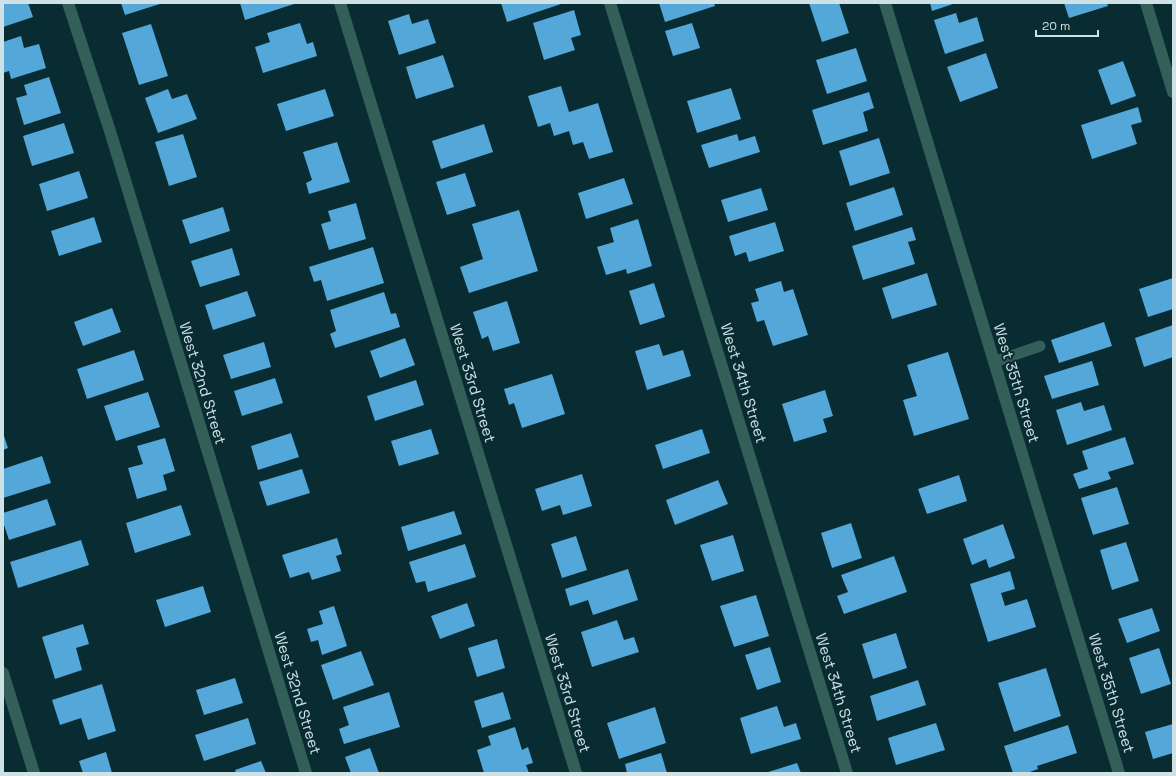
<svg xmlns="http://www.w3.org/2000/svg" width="1176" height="776" viewBox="0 0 1176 776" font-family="'Space Grotesk',sans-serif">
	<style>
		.building { fill: #53a8d9 }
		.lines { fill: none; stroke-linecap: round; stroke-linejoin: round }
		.lane { stroke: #345f59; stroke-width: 11 }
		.street { stroke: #345f59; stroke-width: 12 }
		.labels { text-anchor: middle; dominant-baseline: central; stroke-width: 4; stroke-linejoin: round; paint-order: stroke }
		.street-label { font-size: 15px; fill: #cee1e4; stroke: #082c32 }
	</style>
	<rect width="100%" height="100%" fill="#082c32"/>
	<g class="building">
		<polygon points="3,3 28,3 33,17 3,27"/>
		<polygon points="121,3 163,3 125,15"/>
		<polygon points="240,3 297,3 245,20"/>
		<polygon points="501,3 564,3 507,22"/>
		<polygon points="659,3 714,3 715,6 665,22"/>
		<polygon points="809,3 839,3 849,33 822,42"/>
		<polygon points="930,3 956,3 932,11"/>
		<polygon points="1064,3 1107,3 1108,6 1069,18"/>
		<polygon points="574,10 581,35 571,38 575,50 544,60 533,23"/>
		<polygon points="956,13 959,23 977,17 984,41 945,54 934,20"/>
		<polygon points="409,14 412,24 428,19 436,43 399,55 388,21"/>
		<polygon points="300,23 307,44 313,42 317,56 263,73 255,47 270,42 267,33"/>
		<polygon points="692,23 700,48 673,56 665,31"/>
		<polygon points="151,24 168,76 139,85 122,33"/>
		<polygon points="21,36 24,48 39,44 46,68 11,79 9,71 3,73 3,42"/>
		<polygon points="856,48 867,81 827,94 816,60"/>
		<polygon points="986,53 998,88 960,102 947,67"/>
		<polygon points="443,55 454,87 416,99 406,67"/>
		<polygon points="1123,61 1136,96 1111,105 1098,70"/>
		<polygon points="49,77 61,113 24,125 16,98 27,95 24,85"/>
		<polygon points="561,86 569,112 598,103 613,152 589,159 583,142 573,145 569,131 554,136 550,123 538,127 528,96"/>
		<polygon points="731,88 741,119 697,133 687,101"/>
		<polygon points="168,89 172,99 187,94 197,119 158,133 145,98"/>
		<polygon points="325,89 334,116 286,131 277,104"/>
		<polygon points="869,92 874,108 863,112 868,131 823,145 812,110"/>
		<polygon points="1138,107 1142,122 1131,125 1137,144 1092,159 1081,125"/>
		<polygon points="64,123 74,153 32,166 23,136"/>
		<polygon points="484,124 493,152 441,169 432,141"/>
		<polygon points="183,134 197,177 169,186 155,142"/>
		<polygon points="737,134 739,141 755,136 760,152 709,168 701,145"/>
		<polygon points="879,138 890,173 850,186 839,151"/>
		<polygon points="337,142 350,182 309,194 306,183 312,180 303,152"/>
		<polygon points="79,171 88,198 47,211 39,184"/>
		<polygon points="465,173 476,206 447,215 436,182"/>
		<polygon points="624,178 633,204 586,219 578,193"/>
		<polygon points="894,187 903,215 855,231 846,203"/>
		<polygon points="761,188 768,210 728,222 721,200"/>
		<polygon points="356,203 366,239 329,250 321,224 331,221 328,211"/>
		<polygon points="223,207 230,231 190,244 182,220"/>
		<polygon points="519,210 538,271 469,293 460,267 483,259 472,224"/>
		<polygon points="94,217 102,242 59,256 51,231"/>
		<polygon points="638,219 652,266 627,274 626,269 606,275 597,247 614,242 610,228"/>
		<polygon points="775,222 784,251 749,262 746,252 735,256 729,236"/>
		<polygon points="912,227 916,240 908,242 915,264 863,280 852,246"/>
		<polygon points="373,247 384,283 327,301 321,280 314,282 309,267"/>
		<polygon points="232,248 240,275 200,287 191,261"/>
		<polygon points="927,273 937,305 892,319 882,288"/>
		<polygon points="1173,278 1173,309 1148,317 1139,289"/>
		<polygon points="781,281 784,292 793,289 808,335 773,346 764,320 757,322 751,303 759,301 755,289"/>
		<polygon points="654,283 665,317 640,325 629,291"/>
		<polygon points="247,291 256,316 213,330 205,305"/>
		<polygon points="384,292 391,314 396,313 400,327 335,348 330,334 336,331 330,310"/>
		<polygon points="507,301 520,343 493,351 488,336 482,339 473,312"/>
		<polygon points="112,308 121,332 83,346 74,322"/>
		<polygon points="1104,322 1112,346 1059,363 1051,340"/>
		<polygon points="1173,325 1173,357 1144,367 1135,338"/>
		<polygon points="405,338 415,365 380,378 370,351"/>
		<polygon points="264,342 271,367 231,379 223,355"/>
		<polygon points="659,344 663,356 683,350 691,376 647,390 635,351"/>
		<polygon points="134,350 144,380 87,399 77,369"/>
		<polygon points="948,352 969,419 914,436 903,400 917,396 907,365"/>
		<polygon points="1092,361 1099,385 1052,399 1044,376"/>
		<polygon points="552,374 565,414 522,428 514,403 509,405 504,389"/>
		<polygon points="275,378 283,403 242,416 234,391"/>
		<polygon points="416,380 424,405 375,421 367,396"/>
		<polygon points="825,390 833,416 823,419 827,432 794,442 782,404"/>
		<polygon points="148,392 160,427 116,441 104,406"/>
		<polygon points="1081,402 1084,411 1104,405 1112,430 1067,445 1056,410"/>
		<polygon points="431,429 439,454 399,466 391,441"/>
		<polygon points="702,429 710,453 663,469 655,445"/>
		<polygon points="3,433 8,448 3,450"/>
		<polygon points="291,433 299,457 258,470 251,446"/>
		<polygon points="1125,437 1134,464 1108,472 1111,479 1079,489 1073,474 1088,469 1082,451"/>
		<polygon points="165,438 175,471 163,475 167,490 137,499 128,468 143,464 137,446"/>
		<polygon points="42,456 51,483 3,498 3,469"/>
		<polygon points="302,469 310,493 267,506 259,482"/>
		<polygon points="582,474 592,506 563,515 560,505 542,511 535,489"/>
		<polygon points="959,475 967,501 927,514 918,489"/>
		<polygon points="718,480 728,504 675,525 666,500"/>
		<polygon points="1117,487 1129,524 1093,535 1081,498"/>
		<polygon points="47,499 56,525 9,540 3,522 3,513"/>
		<polygon points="181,505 191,535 135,553 126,523"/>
		<polygon points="454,511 462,534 408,551 401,527"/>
		<polygon points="851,523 862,558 832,568 821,533"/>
		<polygon points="1003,524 1015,558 989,568 986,559 972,565 963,539"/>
		<polygon points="733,535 744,571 712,581 700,545"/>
		<polygon points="576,536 587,570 562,578 551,544"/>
		<polygon points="337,538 342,554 336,556 341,571 312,580 309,572 290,578 282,555"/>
		<polygon points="81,540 89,565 18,588 10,562"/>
		<polygon points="1126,542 1139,581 1112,590 1100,550"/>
		<polygon points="465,544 476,577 428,592 425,581 416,583 409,562"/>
		<polygon points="894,556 907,592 844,614 837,596 848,592 841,575"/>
		<polygon points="628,569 638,600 593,615 588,600 570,606 565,589"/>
		<polygon points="1010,571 1015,589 1001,593 1005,606 1027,599 1036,627 988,642 970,584"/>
		<polygon points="203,586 211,612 165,627 156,600"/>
		<polygon points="756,595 769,636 734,647 720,606"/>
		<polygon points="467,603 475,626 440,639 431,616"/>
		<polygon points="334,606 347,646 322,655 318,640 311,642 307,629 323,624 319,611"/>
		<polygon points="1152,608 1160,631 1127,643 1118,619"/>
		<polygon points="617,620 624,640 634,637 639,652 592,667 581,632"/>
		<polygon points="83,624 89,644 76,648 82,670 55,679 42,637"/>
		<polygon points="896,633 907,668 873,679 862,644"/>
		<polygon points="497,639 505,668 477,677 468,648"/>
		<polygon points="770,647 781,682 757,690 745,655"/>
		<polygon points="1159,648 1171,684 1141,694 1129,658"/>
		<polygon points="361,651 374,685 333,700 321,665"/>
		<polygon points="1046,668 1061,716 1014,732 998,683"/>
		<polygon points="235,678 243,703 204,715 196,690"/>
		<polygon points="918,680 926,705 877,721 870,696"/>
		<polygon points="102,684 116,731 88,740 81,718 60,725 52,700"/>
		<polygon points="389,692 400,727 344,744 339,729 349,725 343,707"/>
		<polygon points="503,692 511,719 482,728 474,701"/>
		<polygon points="777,706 784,727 796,723 801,739 751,754 740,718"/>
		<polygon points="655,707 666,743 619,759 607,723"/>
		<polygon points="248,718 256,744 204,761 195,735"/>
		<polygon points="936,723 945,750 896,765 888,738"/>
		<polygon points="1173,724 1173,753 1153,759 1145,732"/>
		<polygon points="1068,725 1077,753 1037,766 1038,769 1027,773 1013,773 1004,746"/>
		<polygon points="515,727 522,750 528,747 533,763 526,765 529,773 484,773 477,750 491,745 488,736"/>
		<polygon points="370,748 379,773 351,773 345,757"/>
		<polygon points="106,752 112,773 83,773 79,761"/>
		<polygon points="661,753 667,773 627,773 625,764"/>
		<polygon points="261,761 266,773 236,773 235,770"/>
		<polygon points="797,763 801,773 765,773"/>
	</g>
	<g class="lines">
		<polyline class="lane" points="994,362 1040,346"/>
		<g class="street">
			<polyline points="68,3 110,131 306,773"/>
			<polyline points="340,3 576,773"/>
			<polyline points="610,3 847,773"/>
			<polyline points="885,3 1119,773"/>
			<polyline points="1146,3 1173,92"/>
			<polyline points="3,673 34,773"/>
		</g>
	</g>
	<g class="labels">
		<g class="street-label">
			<text transform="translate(203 383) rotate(73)">West 32nd Street</text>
			<text transform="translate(473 383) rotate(73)">West 33rd Street</text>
			<text transform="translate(744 383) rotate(73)">West 34th Street</text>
			<text transform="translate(1017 383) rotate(73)">West 35th Street</text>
			<text transform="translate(298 693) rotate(73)">West 32nd Street</text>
			<text transform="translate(568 693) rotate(73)">West 33rd Street</text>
			<text transform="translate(839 693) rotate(73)">West 34th Street</text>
			<text transform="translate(1112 693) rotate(73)">West 35th Street</text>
		</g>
	</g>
	<rect width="1176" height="776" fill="none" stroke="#cee1e4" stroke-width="8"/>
	<path d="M1036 30v6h62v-6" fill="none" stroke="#cee1e4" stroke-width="2"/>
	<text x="1042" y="30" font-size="12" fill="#cee1e4" stroke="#082c32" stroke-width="3" paint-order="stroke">20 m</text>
</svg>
